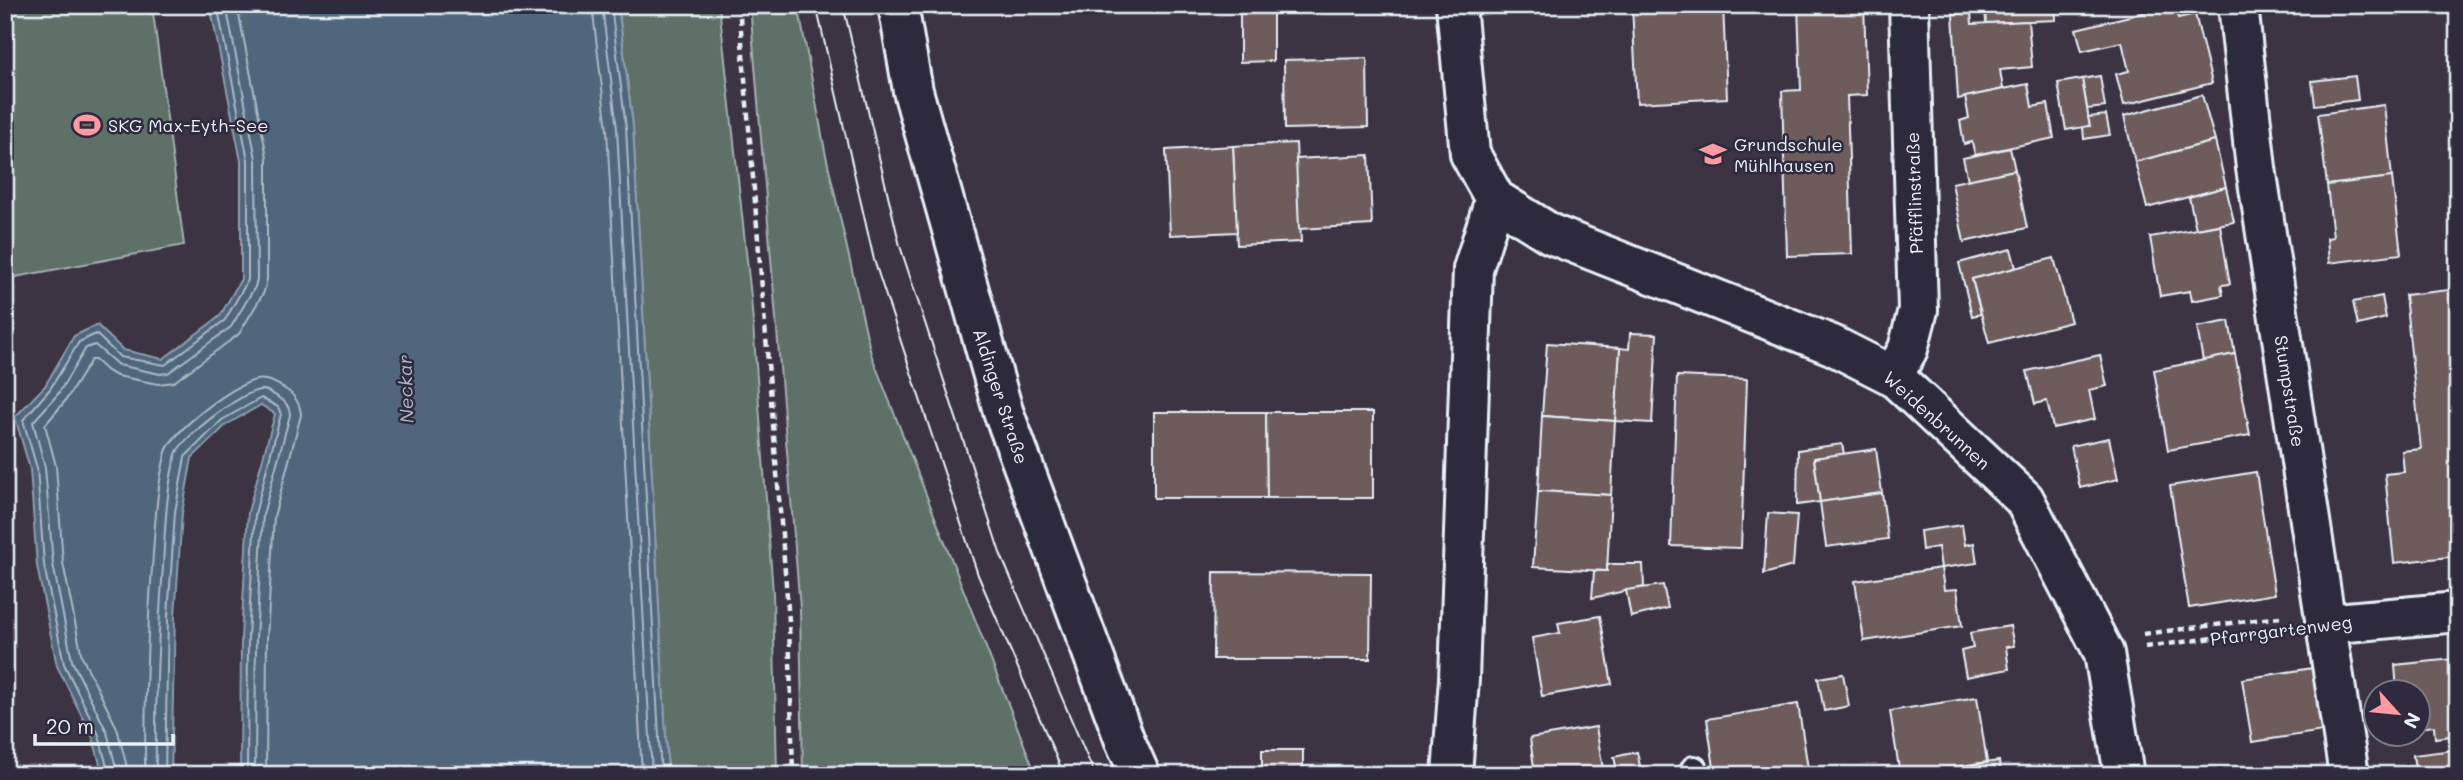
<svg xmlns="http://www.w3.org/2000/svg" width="2463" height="780" viewBox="0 0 2463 780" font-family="Mali,sans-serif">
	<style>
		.green { fill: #5e6f67; stroke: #a3b0b0; stroke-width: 2 }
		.water { fill: #50667c; stroke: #8d9eae; stroke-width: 2 }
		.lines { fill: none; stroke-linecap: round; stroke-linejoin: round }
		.shore { stroke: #abb9c6; stroke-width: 2 }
		.building { fill: #6e5b5b; stroke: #e8f1f8; stroke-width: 2 }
		.lane-casing { stroke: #e8f1f8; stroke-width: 30 }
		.street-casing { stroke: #e8f1f8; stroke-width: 44 }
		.secondary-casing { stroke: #e8f1f8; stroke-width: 44 }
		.path { stroke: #e8f1f8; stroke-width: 4.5; stroke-dasharray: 7 5; stroke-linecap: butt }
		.lane { stroke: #2f2a3d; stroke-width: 24 }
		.street { stroke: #2f2a3d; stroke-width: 38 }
		.secondary { stroke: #2f2a3d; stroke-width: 38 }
		.tram { stroke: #e8f1f8; stroke-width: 2 }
		.labels { text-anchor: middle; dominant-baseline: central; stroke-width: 5; stroke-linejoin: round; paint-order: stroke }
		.poi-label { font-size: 18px; fill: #e8f1f8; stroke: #2f2a3d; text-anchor: start }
		.street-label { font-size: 18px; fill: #e8f1f8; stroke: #2f2a3d }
		.water-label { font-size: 19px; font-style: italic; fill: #abb9c6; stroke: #2f2a3d }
	</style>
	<rect width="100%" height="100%" fill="#3c3443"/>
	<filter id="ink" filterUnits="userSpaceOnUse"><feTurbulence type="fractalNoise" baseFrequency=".0143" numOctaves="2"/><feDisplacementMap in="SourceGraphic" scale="14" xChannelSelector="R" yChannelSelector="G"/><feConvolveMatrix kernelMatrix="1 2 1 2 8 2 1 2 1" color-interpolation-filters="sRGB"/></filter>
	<g filter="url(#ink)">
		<g class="green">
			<polygon points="5,5 152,5 184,245 5,279"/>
			<polygon points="618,5 719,5 751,297 773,593 777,775 668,775 633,127"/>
			<polygon points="750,5 798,5 825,151 871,354 1036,775 803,775 800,608"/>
		</g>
		<polygon class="water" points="210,5 618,5 633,127 668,775 240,775 241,638 248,512 275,414 261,405 226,425 192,458 182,513 175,616 171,775 103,775 93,738 57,666 37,566 30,469 15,417 45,386 74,336 97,325 123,350 163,359 220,316 241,279 241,161"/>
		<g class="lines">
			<g class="shore">
				<polyline points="592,5 607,130 642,775"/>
				<polyline points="602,5 617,129 652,775"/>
				<polyline points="611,5 626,128 661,775"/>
				<polyline points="109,775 99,735 64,664 44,565 37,468 23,420 50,389 79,342 96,334 120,357 165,365 225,320 248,280 248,160 217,5"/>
				<polyline points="118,775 107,732 72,661 53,564 45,467 33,422 58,394 86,348 95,345 118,365 160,374 168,373 231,327 255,287 257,279 256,159 226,5"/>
				<polyline points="129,775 117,728 82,657 63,563 56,466 45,425 66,400 91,360 95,360 107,371 117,376 158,384 174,382 239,334 264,292 267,279 267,157 237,5"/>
				<path d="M145,775C145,706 147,636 152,568C155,529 156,489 166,452C172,431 234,384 256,380C267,378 276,383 285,389C295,395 300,403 301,415L274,517L267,639L266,775"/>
				<path d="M156,775C155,705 158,635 163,566C165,529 166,490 176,454C181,438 243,391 260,390C267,389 273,394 279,398C286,402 289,406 290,415L263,515L256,639L255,775"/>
				<polyline points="165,775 168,616 175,512 185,457 222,420 261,398 278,407 281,414 255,514 248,638 247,775"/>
			</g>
		</g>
		<g class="building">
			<polygon points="1632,5 1723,5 1727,98 1637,103"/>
			<polygon points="1798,5 1864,5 1867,95 1847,96 1852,254 1787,256 1782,91 1801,90"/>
			<polygon points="1985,5 2055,5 2056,20 1986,23"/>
			<polygon points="2175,5 2178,18 2195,14 2212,83 2124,105 2116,74 2129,71 2122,42 2082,51 2076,29"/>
			<polygon points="1273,8 1273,61 1240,62 1240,9"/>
			<polygon points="1971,13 1972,24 2028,21 2032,67 2000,70 2003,89 1958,99 1953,14"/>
			<polygon points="1367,58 1368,127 1285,129 1284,60"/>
			<polygon points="2100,76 2105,107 2087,109 2082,79"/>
			<polygon points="2355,76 2358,100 2315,105 2312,81"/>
			<polygon points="2082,79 2090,126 2066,130 2058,83"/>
			<polygon points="2028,84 2032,107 2048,104 2054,138 1975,155 1972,142 1964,144 1960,121 1969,118 1965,97"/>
			<polygon points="2202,95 2215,141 2135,162 2124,116"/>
			<polygon points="2384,105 2392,177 2327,185 2318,114"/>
			<polygon points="2106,115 2110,135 2084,139 2083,127 2090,126 2088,117"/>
			<polygon points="2215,141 2226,187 2147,208 2135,162"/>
			<polygon points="1296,143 1301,242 1237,245 1233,146"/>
			<polygon points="1233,146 1237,232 1170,235 1166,150"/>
			<polygon points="2010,148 2015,170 1968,180 1963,158"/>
			<polygon points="1369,155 1372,225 1299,229 1296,159"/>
			<polygon points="2015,170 2027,228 1964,242 1952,183"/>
			<polygon points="2392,177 2401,254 2329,263 2327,238 2333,237 2327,185"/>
			<polygon points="2226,187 2234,222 2196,229 2189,197"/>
			<polygon points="2220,225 2230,284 2221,285 2223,295 2192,301 2190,291 2160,296 2150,237"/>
			<polygon points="2011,249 2016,268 1972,279 1981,314 1972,316 1959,263"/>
			<polygon points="2054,258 2071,322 1989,343 1972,279"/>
			<polygon points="2458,289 2458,556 2394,563 2385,474 2404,472 2402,451 2421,449 2405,295"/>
			<polygon points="2382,296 2386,318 2358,325 2353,302"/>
			<polygon points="2229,321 2235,354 2203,361 2197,327"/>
			<polygon points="1630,333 1657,334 1652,423 1615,421 1620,348 1629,349"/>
			<polygon points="1547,343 1620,348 1615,421 1542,416"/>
			<polygon points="2235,354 2250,435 2168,450 2154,370"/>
			<polygon points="2100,355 2107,386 2089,390 2095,419 2053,428 2047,401 2035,404 2027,371"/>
			<polygon points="1677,376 1747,379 1741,548 1671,546"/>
			<polygon points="1154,412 1266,412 1267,498 1154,498"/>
			<polygon points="1266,412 1373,412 1373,498 1267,498"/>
			<polygon points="1542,416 1615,421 1611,495 1538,491"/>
			<polygon points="2109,438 2118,479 2080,488 2071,446"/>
			<polygon points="1842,444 1844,454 1814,458 1820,502 1797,505 1798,450"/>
			<polygon points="1876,449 1882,493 1820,502 1814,458"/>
			<polygon points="2256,472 2275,594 2189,608 2170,486"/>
			<polygon points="1538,491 1611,495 1607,571 1533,567"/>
			<polygon points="1882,493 1888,539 1826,547 1820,502"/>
			<polygon points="1768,513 1797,515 1793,566 1764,574"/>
			<polygon points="1962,525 1965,545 1974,543 1977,563 1941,568 1938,547 1922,550 1920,531"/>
			<polygon points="1607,564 1643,564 1644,587 1592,598 1594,571 1607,571"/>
			<polygon points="1941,568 1944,590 1957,589 1962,626 1864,641 1855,581"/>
			<polygon points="1214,572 1371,573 1370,659 1213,659"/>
			<polygon points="1663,585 1668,608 1631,617 1626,590"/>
			<polygon points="1600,616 1612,684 1542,696 1532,638 1560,633 1558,623"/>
			<polygon points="2010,626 2014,646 2006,647 2009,669 1966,677 1961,651 1973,648 1970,633"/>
			<polygon points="2453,659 2458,706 2458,735 2435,738 2434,726 2418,728 2418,692 2397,692 2395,665"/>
			<polygon points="2313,668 2323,731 2252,742 2242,679"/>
			<polygon points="1843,674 1849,706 1824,711 1818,678"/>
			<polygon points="1977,697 1987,762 1900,775 1890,711"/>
			<polygon points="1798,704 1809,775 1715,775 1707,719"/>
			<polygon points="1596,727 1604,775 1535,775 1530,738"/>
			<rect x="1262" y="750" width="41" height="25"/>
			<polygon points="2453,750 2455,769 2416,775 2413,755"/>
			<polygon points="1637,752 1642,775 1618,775 1614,757"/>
			<polygon points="1999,761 2001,775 1959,775 1958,767"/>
		</g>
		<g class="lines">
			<g class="lane-casing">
				<polyline id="lane" points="1691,775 1694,769"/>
			</g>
			<g class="street-casing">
				<g id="street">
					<polyline points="2238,5 2256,168 2349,775"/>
					<polyline points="1893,376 1908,349 1918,310 1909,5"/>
					<polyline points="2325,624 2458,612"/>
					<polyline points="1452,775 1459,679 1473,269 1495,199"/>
				</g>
			</g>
			<g class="secondary-casing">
				<g id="secondary">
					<polyline points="898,5 913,91 1003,411 1125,741 1140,775"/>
					<polyline points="1456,5 1470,154 1495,199 1551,234 1832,345 1893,376 2024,499 2104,653 2124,775"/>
				</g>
			</g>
			<g class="path">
				<polyline points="739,5 789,621 793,775"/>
				<polyline points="2143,634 2280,617"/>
				<polyline points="2145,647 2282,629"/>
			</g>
			<use href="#lane" class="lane"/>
			<use href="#street" class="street"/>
			<use href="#secondary" class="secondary"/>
			<g class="tram">
				<polyline points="816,5 874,260 978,575 1064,775"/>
				<polyline points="843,5 900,246 1000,553 1095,775"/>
			</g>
		</g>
	</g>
	<defs>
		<g id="stadium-bare" transform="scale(2.1)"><path d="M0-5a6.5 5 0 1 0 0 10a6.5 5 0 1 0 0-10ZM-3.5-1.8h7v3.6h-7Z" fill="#ff9aa2" stroke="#2f2a3d" stroke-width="2.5" paint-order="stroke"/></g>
		<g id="school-bare" transform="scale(2.1)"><path d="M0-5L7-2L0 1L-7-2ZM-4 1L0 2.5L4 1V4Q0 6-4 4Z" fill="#ff9aa2" stroke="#2f2a3d" stroke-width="2.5" paint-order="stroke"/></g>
	</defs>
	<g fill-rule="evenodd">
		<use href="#stadium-bare" x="87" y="125"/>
		<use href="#school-bare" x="1713" y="154"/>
	</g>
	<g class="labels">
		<g class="poi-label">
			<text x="108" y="125">SKG Max-Eyth-See</text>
			<text x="1734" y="144">Grundschule<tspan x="1734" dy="21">Mühlhausen</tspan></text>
		</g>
		<g class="street-label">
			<text transform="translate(1914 193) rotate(-92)">Pfäfflinstraße</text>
			<text transform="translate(2290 391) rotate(81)">Stumpstraße</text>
			<text transform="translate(1001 396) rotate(72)">Aldinger Straße</text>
			<text transform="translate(1937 420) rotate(42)">Weidenbrunnen</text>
			<text transform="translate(2281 630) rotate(-7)">Pfarrgartenweg</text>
		</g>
		<g class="water-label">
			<text transform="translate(405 389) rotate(-92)">Neckar</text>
		</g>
	</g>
	<rect width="2463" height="780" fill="none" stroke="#2f2a3d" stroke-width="28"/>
	<rect x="14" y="14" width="2435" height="752" fill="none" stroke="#e8f1f8" stroke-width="2.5" filter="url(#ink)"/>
	<g transform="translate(2397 713) rotate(117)"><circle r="33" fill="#2f2a3d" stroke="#797a88" stroke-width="2"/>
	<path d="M0-5L12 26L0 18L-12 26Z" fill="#ff9aa2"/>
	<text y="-10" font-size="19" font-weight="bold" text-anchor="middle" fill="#e8f1f8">N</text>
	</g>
	<path d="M35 734v10h138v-10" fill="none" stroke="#e8f1f8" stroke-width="3.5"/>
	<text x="46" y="734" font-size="21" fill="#e8f1f8" stroke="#2f2a3d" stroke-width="5" paint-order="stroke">20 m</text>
</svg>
